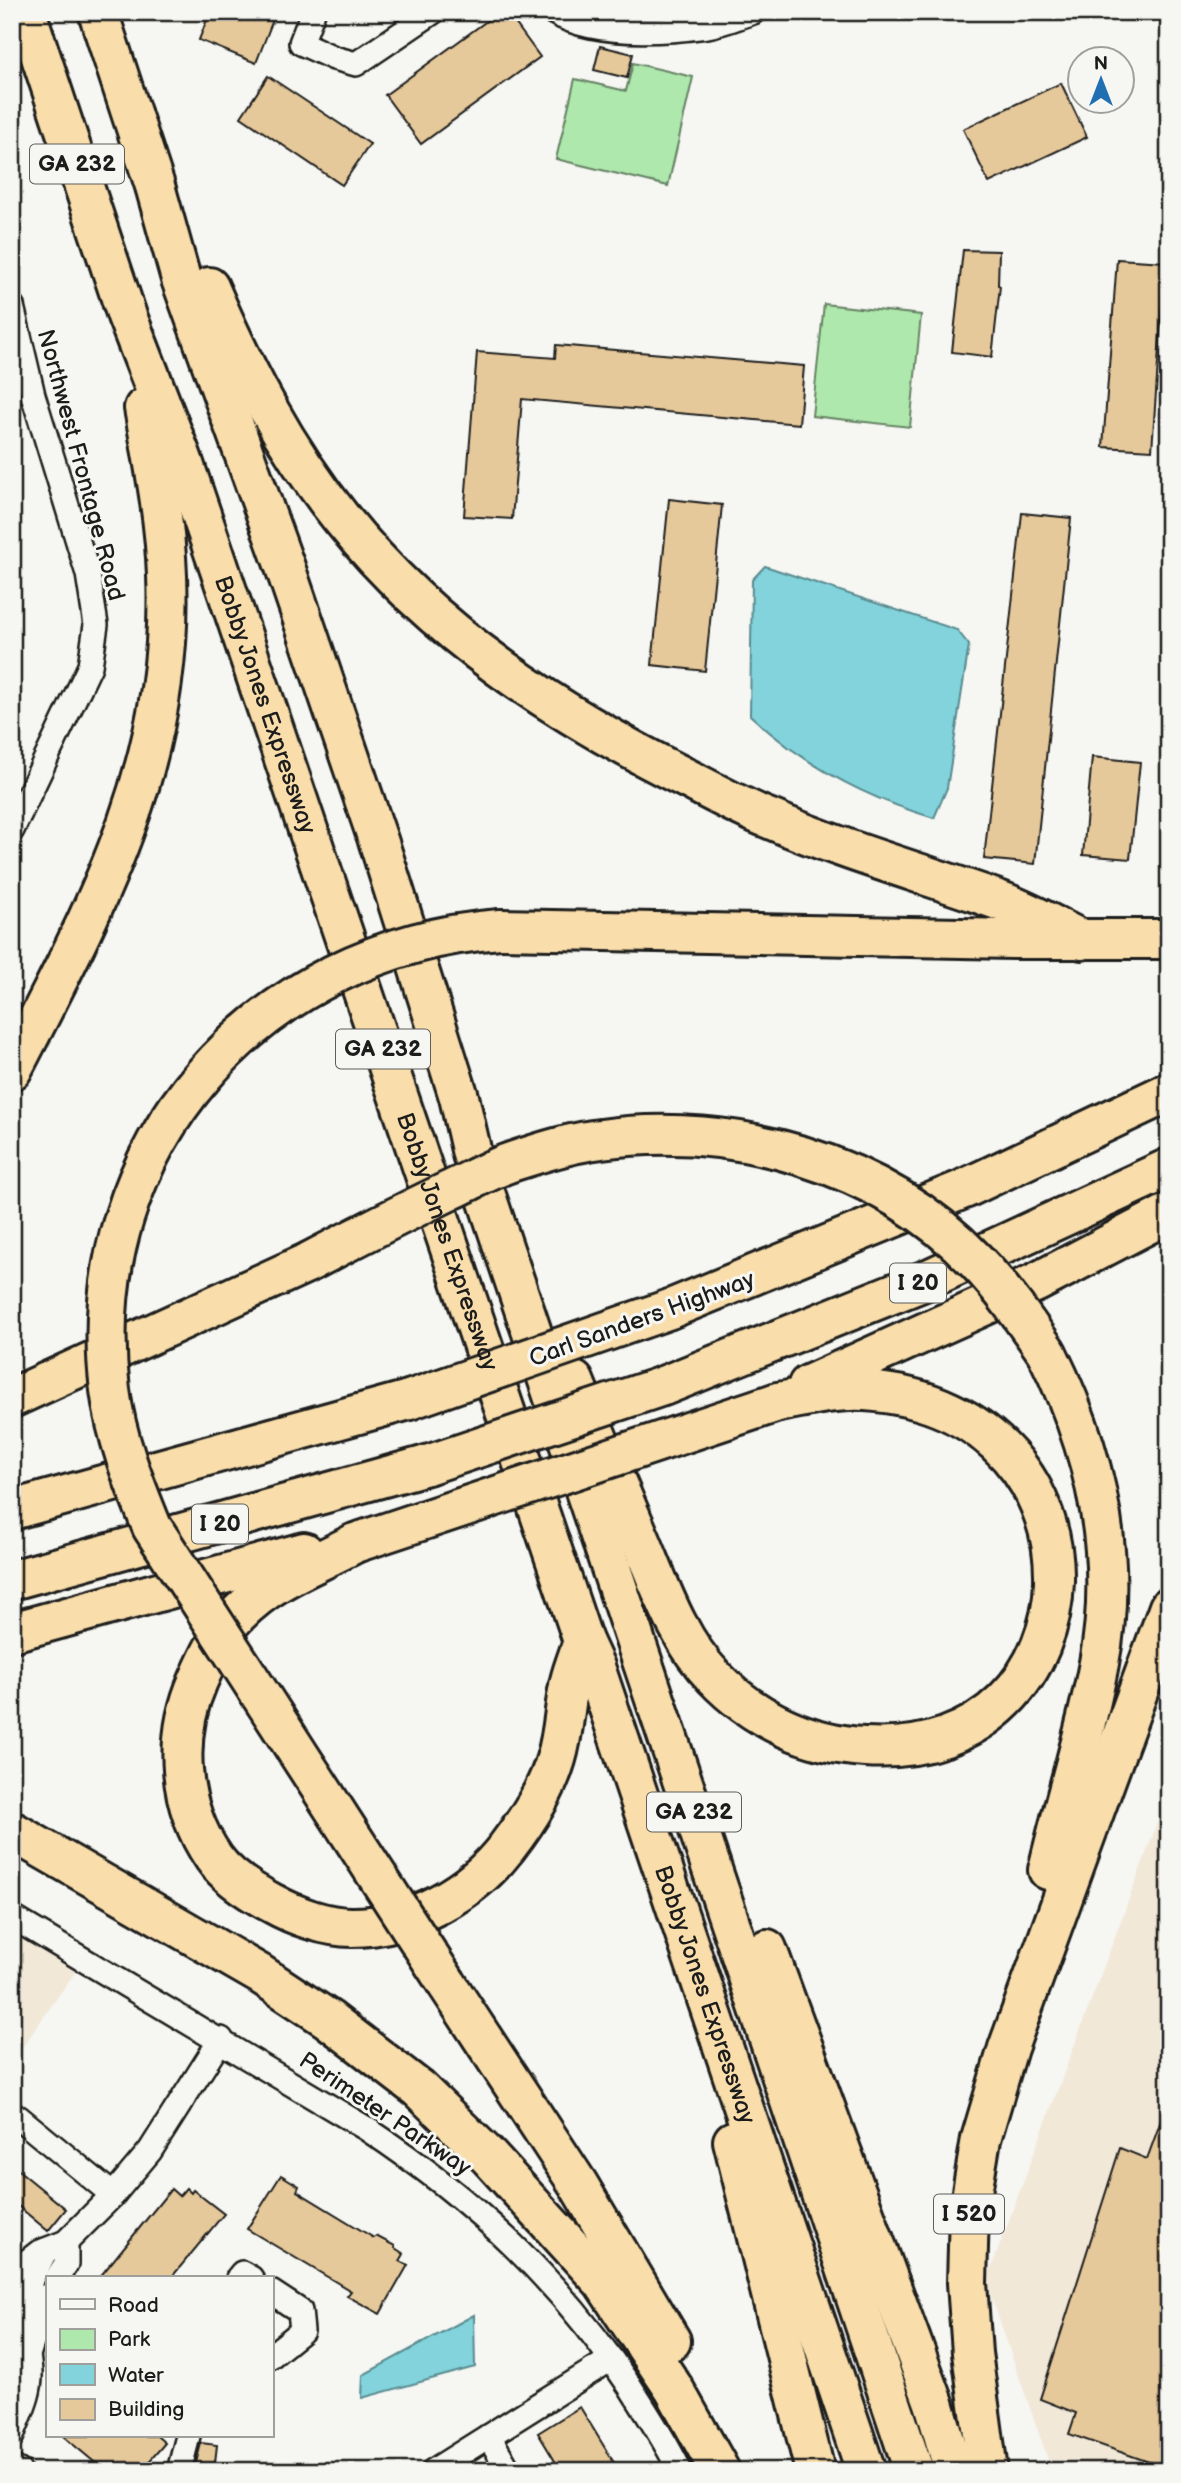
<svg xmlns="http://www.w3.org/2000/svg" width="1181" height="2483" viewBox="0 0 1181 2483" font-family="'Balsamiq Sans',sans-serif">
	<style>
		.built { fill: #f1e8d8 }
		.green { fill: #aee8ac; stroke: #658264; stroke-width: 2 }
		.water { fill: #82d3db; stroke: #598a8f; stroke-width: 2 }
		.building { fill: #e6c99a; stroke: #1c1c1c; stroke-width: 2 }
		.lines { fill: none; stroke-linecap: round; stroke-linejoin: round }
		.street-casing { stroke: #1c1c1c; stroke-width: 28 }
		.highway-casing { stroke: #1c1c1c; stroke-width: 44 }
		.street { stroke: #f6f6f2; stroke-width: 23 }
		.highway { stroke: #f9deab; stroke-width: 38 }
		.highway-bridge-casing { stroke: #1c1c1c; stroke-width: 44; stroke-linecap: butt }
		.highway-bridge { stroke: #f9deab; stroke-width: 38 }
		.labels { text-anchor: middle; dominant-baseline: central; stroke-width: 6; stroke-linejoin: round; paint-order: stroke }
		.shield { fill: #f6f6f2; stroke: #5d5d5c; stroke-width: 2 }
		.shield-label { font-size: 23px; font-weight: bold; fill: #1c1c1c }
		.street-label { font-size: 24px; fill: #1c1c1c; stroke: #f6f6f2 }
	</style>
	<rect width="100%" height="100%" fill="#f6f6f2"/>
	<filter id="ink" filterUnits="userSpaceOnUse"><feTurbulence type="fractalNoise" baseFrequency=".0143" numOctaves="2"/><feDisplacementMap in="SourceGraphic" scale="14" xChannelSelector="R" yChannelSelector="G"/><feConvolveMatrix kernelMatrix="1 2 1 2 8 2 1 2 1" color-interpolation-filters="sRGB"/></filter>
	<g filter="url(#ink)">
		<g class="built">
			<polygon points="1169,1792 1169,2471 1052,2471 986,2282"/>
			<polygon points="12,1926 85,1958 12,2062"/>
		</g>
		<g class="green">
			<polygon points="633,63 693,77 668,186 556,159 575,79 626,91"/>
			<polygon points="824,304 921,315 910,427 812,416"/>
		</g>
		<g class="water">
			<path d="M765,566L957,630L969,645L947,788L934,818C866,798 802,764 750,715L752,580Z"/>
			<polygon points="474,2315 475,2367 362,2398 363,2375"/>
		</g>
		<g class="building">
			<polygon points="210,12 276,12 256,63 199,40"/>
			<polygon points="499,12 507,12 540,57 421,144 385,95"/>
			<polygon points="600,46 633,54 627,78 594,70"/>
			<polygon points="268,76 370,144 342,185 241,117"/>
			<polygon points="1061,83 1087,137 989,183 963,129"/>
			<polygon points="963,250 999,251 998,285 1000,286 992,357 952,352"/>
			<polygon points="1117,259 1165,262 1152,450 1103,447"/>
			<polygon points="556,345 804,366 799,424 522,399 512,519 464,516 477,352 555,358"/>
			<polygon points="669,499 722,505 705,671 652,665"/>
			<polygon points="1022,513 1071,518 1035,864 984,859"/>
			<polygon points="1092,757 1140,762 1130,859 1083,855"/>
			<polygon points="1167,2104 1169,2104 1169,2469 1069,2434 1076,2413 1040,2399 1120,2148 1147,2159"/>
			<polygon points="12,2165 66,2209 48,2231 12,2201"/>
			<polygon points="281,2175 299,2186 297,2191 374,2238 376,2236 395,2246 395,2248 404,2254 400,2261 408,2265 380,2314 347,2296 351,2291 247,2229"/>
			<polygon points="186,2188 191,2193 193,2190 224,2214 171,2278 99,2278 171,2189 179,2196"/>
			<polygon points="580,2407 619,2471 561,2471 538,2433"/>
			<polygon points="63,2436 157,2436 165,2443 141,2471 105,2471"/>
			<polygon points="201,2443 217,2445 214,2471 194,2471"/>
		</g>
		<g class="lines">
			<g class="street-casing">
				<g id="street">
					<polyline points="313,12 301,43 334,58 356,64 433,12"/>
					<path d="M553,12C593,36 662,32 707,26C722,24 738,17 753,12"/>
					<polyline points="12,306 33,395 88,574 96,625 90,666 12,830"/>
					<path d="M12,1917L367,2129C473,2199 561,2281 631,2388C648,2415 666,2442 680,2471"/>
					<polyline points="18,2117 113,2195"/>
					<polyline points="57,2278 66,2264 66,2242"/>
					<polyline points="238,2278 242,2273 251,2278"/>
					<polyline points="271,2292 300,2311 302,2331 271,2356"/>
					<polyline points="20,2315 32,2277 46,2250"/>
					<polyline points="29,2352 47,2296"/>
					<path d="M12,2436C19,2416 31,2395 30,2373C29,2338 9,2307 15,2271L38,2253L66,2242L113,2195L150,2151L221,2039"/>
					<polyline points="489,2436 509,2471"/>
					<polyline points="12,2467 19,2471"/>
					<polyline points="179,2471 188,2436"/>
					<polyline points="433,2471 611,2359"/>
				</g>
			</g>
			<g class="highway-casing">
				<g id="highway">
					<path id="s1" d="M26,12L127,316L182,458L583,1641L595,1667L866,2471"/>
					<polyline points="98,12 155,186 181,279 285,567 379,843 459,1097 472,1154 914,2471"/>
					<path d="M209,287C244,369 285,448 341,518C434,634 557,714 688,779C715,793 742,808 770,819C844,851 919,872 995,899C1025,909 1054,926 1082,940"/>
					<polyline points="500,929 1013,939 1169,939"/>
					<path d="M12,1070C95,909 175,763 167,576C165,519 154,464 144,408"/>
					<polyline points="670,1309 964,1189 1169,1092"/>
					<path d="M1047,1353C1095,1450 1120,1554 1099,1663C1086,1733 1064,1801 1048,1870"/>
					<path d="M574,1381C596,1435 619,1489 642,1543C661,1589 679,1641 714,1677C754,1719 808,1744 865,1747C1108,1763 1126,1408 865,1391C836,1389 807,1397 778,1402"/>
					<polyline points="808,1385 1037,1282 1169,1213"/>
					<polyline points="663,1386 924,1281 1169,1168"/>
					<polyline points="12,1398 309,1262"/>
					<polyline points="12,1510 409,1400"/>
					<path d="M355,1543C311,1567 275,1577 238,1614C220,1632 208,1658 198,1681C173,1738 178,1806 214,1858C228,1878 251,1892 272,1903C295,1916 326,1927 352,1927C411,1927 472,1893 507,1847C527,1821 547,1790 556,1759C564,1733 564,1707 570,1681C573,1668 579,1654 583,1641"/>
					<polyline points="12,1580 427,1465"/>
					<polyline points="12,1632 304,1552"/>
					<polyline points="12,1831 260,1974 328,2019 419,2089 488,2156 603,2282 674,2389 720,2471"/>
					<polyline points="767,1949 934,2403 954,2471"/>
					<polyline points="447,1984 578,2184 671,2341"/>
					<polyline points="733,2141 815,2471"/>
					<polyline points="988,2471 972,2353 967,2283 969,2210 981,2139 1008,2048 1169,1607"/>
				</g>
			</g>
			<use href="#street" class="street"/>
			<use href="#highway" class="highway"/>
			<g class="highway-bridge-casing">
				<g id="highway-bridge">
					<path d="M309,1262C356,1237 403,1213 451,1190C471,1181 492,1168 514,1161C541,1152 572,1142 601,1139C733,1121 882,1162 976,1261C1003,1289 1025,1321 1047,1353"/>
					<polyline points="409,1400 670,1309"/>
					<polyline points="427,1465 663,1386"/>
					<polyline points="355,1543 778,1402"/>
					<path d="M447,1984L152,1527C134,1483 116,1438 110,1390C79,1146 261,947 500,929"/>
				</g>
			</g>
			<use href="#highway-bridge" class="highway-bridge"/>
		</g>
	</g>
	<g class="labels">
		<g class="shield">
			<rect x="30" y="144.5" width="94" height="39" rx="5"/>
			<rect x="336" y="1029.5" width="94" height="39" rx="5"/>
			<rect x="890" y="1263.5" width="56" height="39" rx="5"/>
			<rect x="192" y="1504.5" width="56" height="39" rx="5"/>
			<rect x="647" y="1792.5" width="94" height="39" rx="5"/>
			<rect x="934" y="2194.5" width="70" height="39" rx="5"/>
		</g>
		<g class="shield-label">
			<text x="77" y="164">GA 232</text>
			<text x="383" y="1049">GA 232</text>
			<text x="918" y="1283">I 20</text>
			<text x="220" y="1524">I 20</text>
			<text x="694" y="1812">GA 232</text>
			<text x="969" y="2214">I 520</text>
		</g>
		<g class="street-label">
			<text transform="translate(81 465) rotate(75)">Northwest Frontage Road</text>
			<text stroke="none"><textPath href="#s1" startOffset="733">Bobby Jones Expressway</textPath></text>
			<text stroke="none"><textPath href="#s1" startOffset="1300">Bobby Jones Expressway</textPath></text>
			<text transform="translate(642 1319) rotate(-20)">Carl Sanders Highway</text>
			<text stroke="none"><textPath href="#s1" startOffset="2096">Bobby Jones Expressway</textPath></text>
			<text transform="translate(385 2114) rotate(34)">Perimeter Parkway</text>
		</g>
	</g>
	<rect width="1181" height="2483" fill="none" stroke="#f6f6f2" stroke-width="42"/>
	<rect x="21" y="21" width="1139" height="2441" fill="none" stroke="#1c1c1c" stroke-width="2.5" filter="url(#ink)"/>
	<rect x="46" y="2276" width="228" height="161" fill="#f6f6f2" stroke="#9f9f9c" stroke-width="2"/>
	<rect x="60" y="2299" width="35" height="10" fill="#f6f6f2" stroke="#9f9f9c" stroke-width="2"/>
	<text x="108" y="2312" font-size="21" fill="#1c1c1c">Road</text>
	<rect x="60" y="2329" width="35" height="21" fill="#aee8ac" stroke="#9f9f9c" stroke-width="2"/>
	<text x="108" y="2346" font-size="21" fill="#1c1c1c">Park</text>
	<rect x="60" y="2364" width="35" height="21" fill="#82d3db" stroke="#9f9f9c" stroke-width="2"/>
	<text x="108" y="2382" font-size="21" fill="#1c1c1c">Water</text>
	<rect x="60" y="2399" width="35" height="21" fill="#e6c99a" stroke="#9f9f9c" stroke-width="2"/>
	<text x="108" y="2416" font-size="21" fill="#1c1c1c">Building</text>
	<g transform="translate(1101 80)"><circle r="33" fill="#f6f6f2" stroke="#9f9f9c" stroke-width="2"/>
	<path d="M0-5L12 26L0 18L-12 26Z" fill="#1f6fb2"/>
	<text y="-10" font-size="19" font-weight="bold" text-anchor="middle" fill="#1c1c1c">N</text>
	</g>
</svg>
